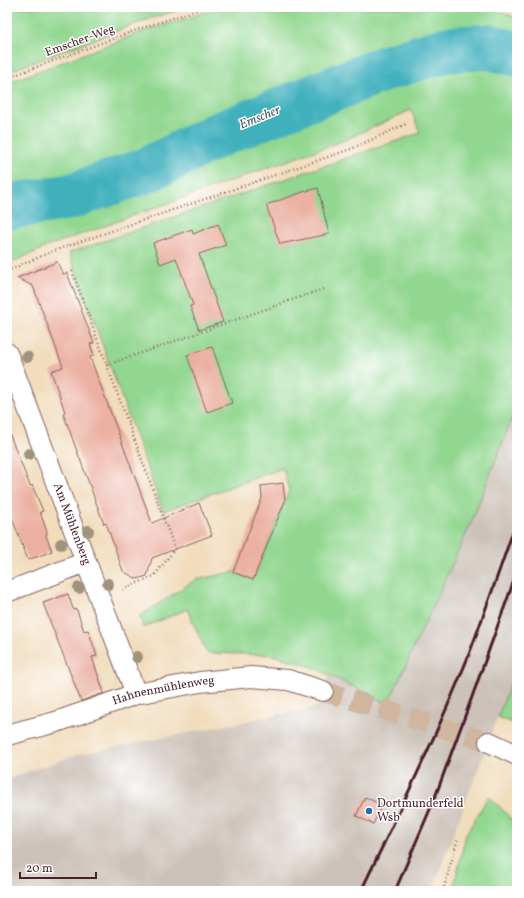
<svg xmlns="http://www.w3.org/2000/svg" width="524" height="898" viewBox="0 0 524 898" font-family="Vollkorn,serif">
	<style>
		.industrial { fill: #ccc2b9 }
		.green { fill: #92d790; stroke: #6e7b5e }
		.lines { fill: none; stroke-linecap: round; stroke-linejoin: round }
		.river { stroke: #41b0bd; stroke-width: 46 }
		.building { fill: #ebb0a1 }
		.street-tunnel { stroke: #d0b69f; stroke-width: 20; stroke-dasharray: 20 10; stroke-linecap: butt }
		.street-casing { stroke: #84615e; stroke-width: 22 }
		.path { stroke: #84615e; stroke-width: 2.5; stroke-dasharray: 1 3; stroke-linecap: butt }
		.street { stroke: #fff; stroke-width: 20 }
		.rail { stroke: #4a1f2b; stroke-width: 3 }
		.tree { fill: #a1927d }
		.poi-dot { fill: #1f6fb2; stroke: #fff; stroke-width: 1.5 }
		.labels { text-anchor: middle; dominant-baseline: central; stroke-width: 3; stroke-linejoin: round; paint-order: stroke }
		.street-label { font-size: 12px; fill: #4a1f2b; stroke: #fff }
		.poi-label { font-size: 12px; fill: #4a1f2b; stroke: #fff; text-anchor: start }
		.water-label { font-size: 13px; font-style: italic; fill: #46606d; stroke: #fff }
	</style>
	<rect width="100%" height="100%" fill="#fff"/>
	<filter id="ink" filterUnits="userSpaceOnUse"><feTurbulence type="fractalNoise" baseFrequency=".025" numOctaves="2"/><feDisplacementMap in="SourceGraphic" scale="8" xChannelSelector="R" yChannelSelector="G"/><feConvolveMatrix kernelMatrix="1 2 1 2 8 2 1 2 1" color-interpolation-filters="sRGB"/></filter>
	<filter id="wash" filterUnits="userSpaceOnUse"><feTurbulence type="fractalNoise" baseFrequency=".012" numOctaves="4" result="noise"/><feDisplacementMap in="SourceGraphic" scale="16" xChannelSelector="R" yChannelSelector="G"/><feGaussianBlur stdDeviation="0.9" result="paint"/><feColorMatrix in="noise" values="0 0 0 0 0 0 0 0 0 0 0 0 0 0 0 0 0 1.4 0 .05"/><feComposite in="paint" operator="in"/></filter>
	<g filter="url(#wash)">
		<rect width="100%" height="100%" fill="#f1dcbc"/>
		<polygon class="industrial" points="517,177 517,665 432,891 7,891 7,779 76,755 317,707"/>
		<g class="green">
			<polygon points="7,7 189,7 149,19 7,72"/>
			<polygon points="222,7 489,7 517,18 517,405 471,523 388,704 315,668 273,655 207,653 187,609 143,628 140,616 195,580 233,572 253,580 289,491 283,468 163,511 69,253 420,133 411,110 340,142 51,245 8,264 7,262 7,83 136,34"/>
			<polygon points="517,665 517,725 498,717"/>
			<polygon points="489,796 517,825 517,891 453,891 466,834"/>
		</g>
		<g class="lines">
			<polyline class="river" points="7,207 69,197 147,170 218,135 386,68 445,50 467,48 490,47 517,54"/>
		</g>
		<g id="blocks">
			<g class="building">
				<polygon points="318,188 329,234 280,244 266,205 303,192"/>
				<polygon points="218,224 226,245 199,254 223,322 199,330 190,306 193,305 176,258 160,264 153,243 192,229 193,234"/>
				<polygon points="57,262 63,274 67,273 94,343 90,344 94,355 90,357 152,523 199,503 212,535 152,558 147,576 137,579 123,571 106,523 104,524 63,413 65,412 51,371 63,367 33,286 17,278"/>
				<polygon points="212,347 232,403 207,412 187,355"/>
				<polygon points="7,430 8,430 30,486 32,485 43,511 40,512 47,532 46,536 52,551 28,560 7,505"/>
				<polygon points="283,483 285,501 253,580 233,572 262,498 261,486"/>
				<polygon points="68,594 73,609 77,610 84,631 88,630 97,656 92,657 104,693 81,701 43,603"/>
				<polygon points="365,797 382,805 373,824 356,816"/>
			</g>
		</g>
	</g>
	<g filter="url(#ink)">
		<use href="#blocks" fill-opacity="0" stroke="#84615e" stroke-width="1"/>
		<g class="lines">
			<polyline class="street-tunnel" points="323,691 489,742"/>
			<g class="street-casing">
				<g id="street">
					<path id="s1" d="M7,353L136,694"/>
					<polyline points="7,592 86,562"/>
					<path id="s2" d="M7,735L56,722L136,694L200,682L251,677L288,680L323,691"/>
					<polyline points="489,742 517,755"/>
				</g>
			</g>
			<g class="path">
				<polyline points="507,7 517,11"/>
				<polyline points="7,78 139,29 206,7"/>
				<polyline points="7,271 53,251 351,149 408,123"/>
				<polyline points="72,271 175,549 154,576 121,590"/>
				<polyline points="107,365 323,289"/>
				<polyline points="443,891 458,838"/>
			</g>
			<use href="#street" class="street"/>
			<g class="rail">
				<path d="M361,891C398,814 436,737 468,657C485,612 501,566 517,520"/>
				<polyline points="395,891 434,800 472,697 517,572"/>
			</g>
		</g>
		<g class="tree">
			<circle cx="27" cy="357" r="6"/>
			<circle cx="29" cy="454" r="6"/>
			<circle cx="88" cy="531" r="6"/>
			<circle cx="61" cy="544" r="6"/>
			<circle cx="108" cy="584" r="6"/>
			<circle cx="79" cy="588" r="6"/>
			<circle cx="137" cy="657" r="6"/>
		</g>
	</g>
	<circle class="poi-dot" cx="369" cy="811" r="4"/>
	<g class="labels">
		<g class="street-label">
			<text transform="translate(80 41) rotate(-20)">Emscher-Weg</text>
			<text stroke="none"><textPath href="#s1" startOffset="183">Am Mühlenberg</textPath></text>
			<text stroke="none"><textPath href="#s2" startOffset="163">Hahnenmühlenweg</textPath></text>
		</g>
		<g class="poi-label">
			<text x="377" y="804">Dortmunderfeld<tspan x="377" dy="14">Wsb</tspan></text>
		</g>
		<g class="water-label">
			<text transform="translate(260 118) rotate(-22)">Emscher</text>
		</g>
	</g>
	<rect width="524" height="898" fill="none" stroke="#fff" stroke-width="24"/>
	<path d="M20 872v6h76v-6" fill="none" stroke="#4a1f2b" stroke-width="2"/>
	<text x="26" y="872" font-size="12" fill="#4a1f2b" stroke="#ffffff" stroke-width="3" paint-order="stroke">20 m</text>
</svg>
